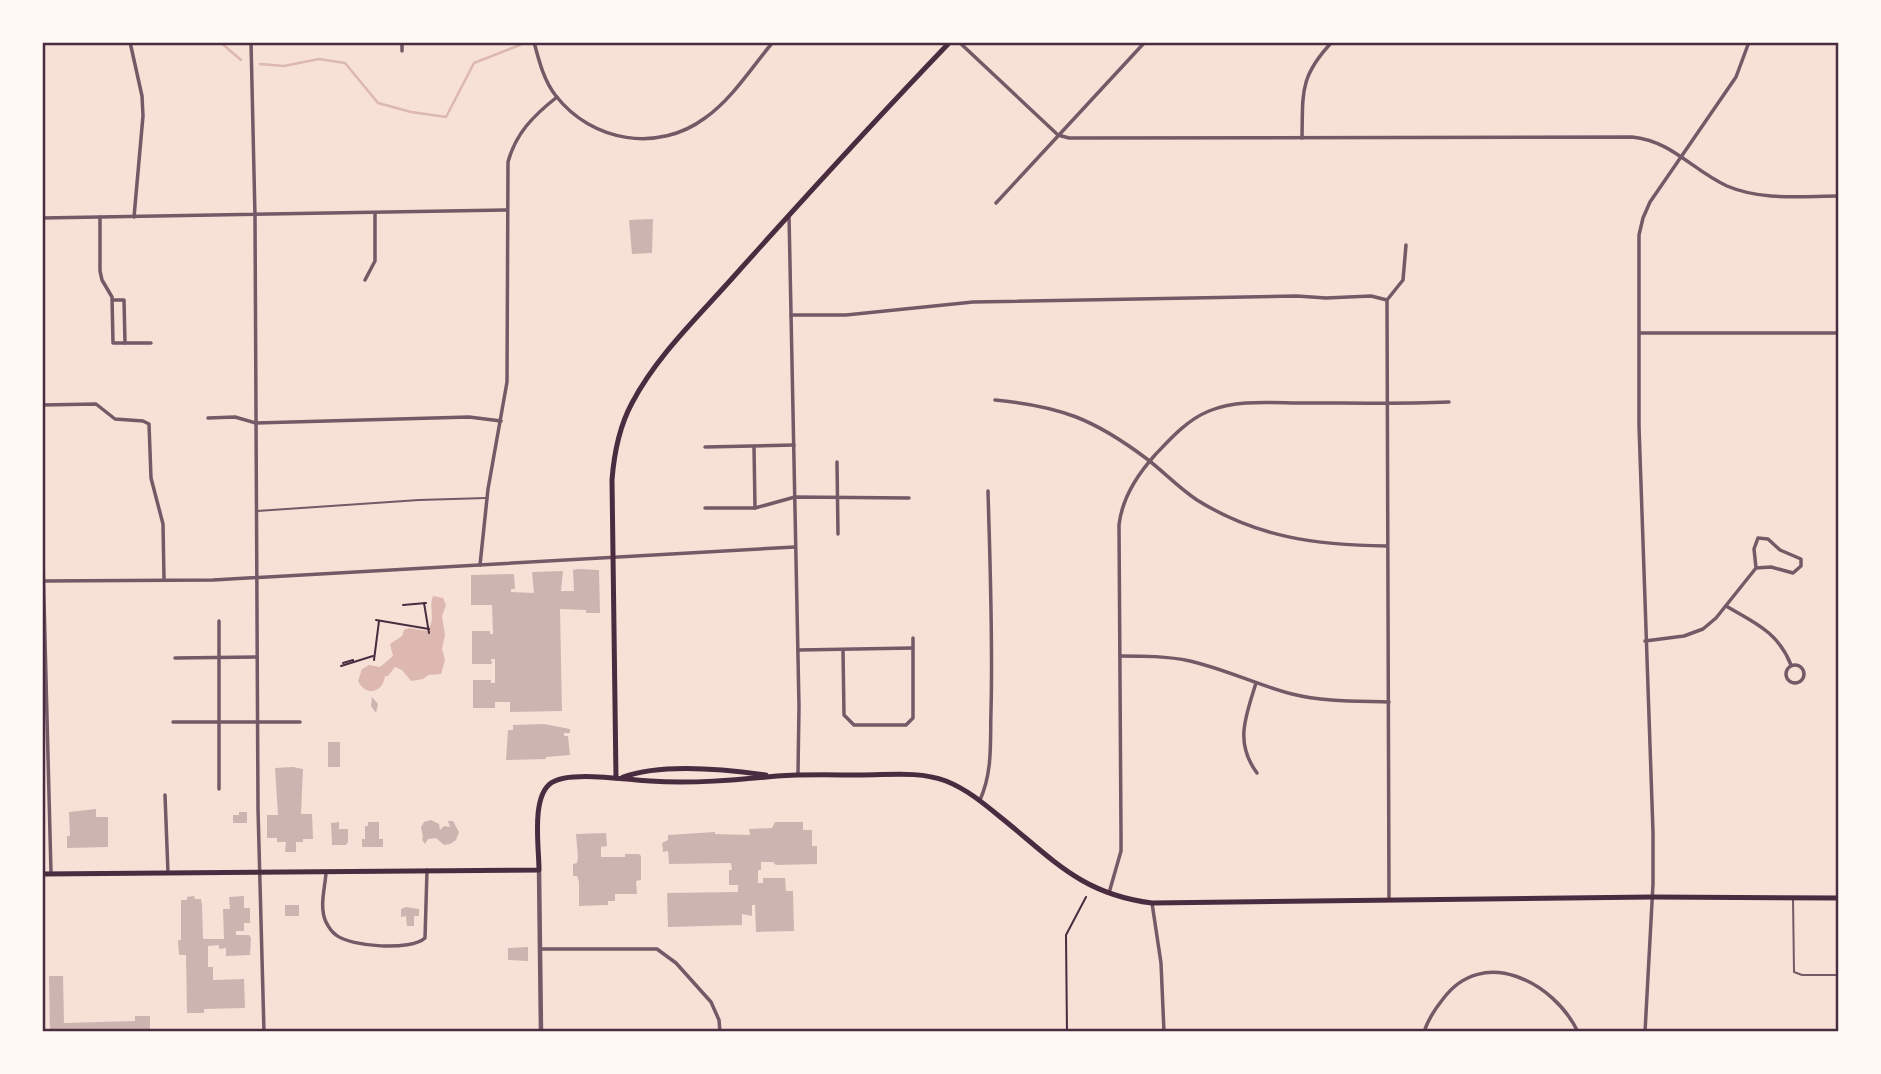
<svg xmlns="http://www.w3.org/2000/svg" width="1881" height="1074" viewBox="0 0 1881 1074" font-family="'Exo 2',sans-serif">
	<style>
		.water { fill: #dcb8b0 }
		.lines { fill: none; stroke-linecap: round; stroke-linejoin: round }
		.stream { stroke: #dcb8b0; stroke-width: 2.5 }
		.building { fill: #ccb4b1 }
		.path { stroke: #4a2c40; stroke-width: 2 }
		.service { stroke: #755966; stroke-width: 2 }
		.minor { stroke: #755966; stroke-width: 3.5 }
		.tertiary { stroke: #755966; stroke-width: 4.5 }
		.secondary { stroke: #4a2c40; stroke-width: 5 }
		.neatline { fill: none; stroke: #4a2c40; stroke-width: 2.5 }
	</style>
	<rect width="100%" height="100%" fill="#f7e1d7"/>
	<path class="water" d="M433,596L443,598L446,605L442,616L445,635L442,649L445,660L441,674L428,675L423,679L411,681L402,670L395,667L388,676H385C383,693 366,697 358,681L362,669L369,665L380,667L393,656L390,644L402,636L404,630L409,628L427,631C437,619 428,609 433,596Z"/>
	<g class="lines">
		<g class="stream">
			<polyline points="220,42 241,60"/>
			<polyline points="260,64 284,66 319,59 345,63 378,103 411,112 446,117 474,63 520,45"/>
		</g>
	</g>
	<g class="building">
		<polygon points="653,219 652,253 632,254 629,220"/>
		<polygon points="578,569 599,570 600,613 586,613 586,610 560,609 562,711 510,712 510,702 495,702 495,708 473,708 473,680 491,680 491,683 495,683 495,659 491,659 492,664 472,664 472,631 490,631 490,634 493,634 492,605 471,605 471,575 514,574 515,589 511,589 511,592 534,593 532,572 563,571 561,591 574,591 573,570"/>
		<polygon points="372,697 378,704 376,713 371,706"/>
		<polygon points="544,724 570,729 570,733 564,733 564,736 568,736 570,755 546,757 546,759 506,760 508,730 513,730 513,725"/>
		<rect x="328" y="742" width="12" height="25"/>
		<polygon points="293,767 303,769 301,814 312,814 313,839 303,839 303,842 296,842 296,852 285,852 286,842 277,842 277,838 267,838 267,815 278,815 275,768"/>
		<polygon points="96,809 96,817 108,817 108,847 67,848 67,836 70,836 69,812"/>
		<polygon points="239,812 247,812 247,823 233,823 233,815 239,815"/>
		<polygon points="431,820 439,824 440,830 444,826 450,827 448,821 453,821 459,832 456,840 450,844 444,845 436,838 428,839 425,844 422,840 423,837 421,827 424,822"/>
		<polygon points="339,822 339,829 348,829 348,842 346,845 332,845 331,823"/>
		<polygon points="368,822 379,822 379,839 383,839 383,847 362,847 362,839 365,839 365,826 368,826"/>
		<polygon points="775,822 803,822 803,830 812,830 812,846 817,846 817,864 776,865 773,862 761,862 761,870 758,870 758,883 763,883 763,878 785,878 786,891 793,891 794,931 756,932 755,905 752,905 752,916 742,914 742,925 668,927 667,893 738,892 738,885 729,885 729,870 732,870 731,863 669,864 668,851 663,852 662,843 668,840 668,835 715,832 715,834 750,835 749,829 772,828"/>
		<polygon points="606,833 607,846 601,847 601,857 625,857 625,854 639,854 641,856 641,880 636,881 637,894 615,894 615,901 608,901 608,905 579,906 579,882 577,876 573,876 573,864 577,863 578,858 576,834"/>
		<polygon points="194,896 195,899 201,899 202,905 203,939 224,939 223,909 230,909 229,897 244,896 244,908 250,908 250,923 244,923 244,931 236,931 236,935 249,935 251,938 250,955 226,956 226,948 219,949 219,945 208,946 208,967 213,967 213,980 244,979 245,1008 204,1009 204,1013 187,1013 186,955 179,955 178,940 181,940 181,900 187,900 187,897"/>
		<rect x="285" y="905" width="14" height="11"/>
		<polygon points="406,907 419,909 419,916 414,916 414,926 407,926 406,916 401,917 401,909"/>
		<polygon points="528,947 528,961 508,960 508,948"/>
		<polygon points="49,976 63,976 64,1023 135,1021 135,1016 150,1016 150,1032 50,1032"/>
	</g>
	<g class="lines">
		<g class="path">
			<polyline points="424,603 429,633"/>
			<polyline points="403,605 426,603"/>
			<polyline points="376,620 429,629"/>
			<polyline points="374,660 379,621"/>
			<polyline points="343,663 353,660 353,662"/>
			<polyline points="341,666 373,656"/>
			<polyline points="1067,1032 1066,935 1086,897"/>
		</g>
		<g class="service">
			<polyline points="257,511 419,500 486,498"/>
			<polyline points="1793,898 1794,972 1802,975 1839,975"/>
		</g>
		<g class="minor">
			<polyline points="130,42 142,96 143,116 134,217"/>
			<polyline points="251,42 255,216 258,809 264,1032"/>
			<polyline points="402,42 402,51"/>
			<path d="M534,42C539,61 544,81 556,96C592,142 658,153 705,118C732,99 752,67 773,42"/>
			<path d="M959,42L1058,135L1069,138L1632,137C1672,141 1692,170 1727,186C1762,201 1802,196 1839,196"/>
			<path d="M1302,138C1303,93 1299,77 1332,42"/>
			<polyline points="996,203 1145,42"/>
			<polyline points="789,215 799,706 798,774"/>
			<polyline points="100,217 100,271 102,280 112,297 113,343 151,343"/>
			<polyline points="42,218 506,210"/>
			<polyline points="365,280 375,261 375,213"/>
			<polyline points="113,300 124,300 125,343"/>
			<polyline points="791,315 846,315 973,302 1297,296 1326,298 1371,296 1387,300"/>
			<polyline points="1639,333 1839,333"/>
			<path d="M995,400C1060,406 1094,419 1147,459C1164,472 1179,488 1197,500C1258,538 1317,545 1387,546"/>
			<polyline points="42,405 96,404 115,419 143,421 149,424 151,478 163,524 164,579"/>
			<polyline points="208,418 235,417 256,423 469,417 501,421"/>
			<polyline points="705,447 794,445"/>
			<polyline points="754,447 755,508"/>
			<polyline points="837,462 838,534"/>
			<polyline points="705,508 755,508 795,497 909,498"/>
			<polyline points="42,522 51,873"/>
			<path d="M480,565L488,489L507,382L508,162C516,133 533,116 557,97"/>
			<polyline points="42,581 213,580 795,547"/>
			<path d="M1726,606C1755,623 1778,632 1791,665"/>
			<polyline points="219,621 219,789"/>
			<polyline points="1645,641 1684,636 1703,629 1716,618 1756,568 1754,549 1758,538 1768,539 1780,550 1801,559 1801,566 1793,573 1771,567 1756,568"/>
			<polyline points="798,650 913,648"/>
			<polyline points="843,650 844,715 854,725 906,725 913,718 913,638"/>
			<path d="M1120,656C1144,656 1167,656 1190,661C1225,669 1257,685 1292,694C1324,702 1356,701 1389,702"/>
			<polyline points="175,658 257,657"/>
			<circle cx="1795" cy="674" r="9"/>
			<path d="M1256,683C1246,716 1234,742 1257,773"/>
			<polyline points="173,722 300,722"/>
			<polyline points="165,795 168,873"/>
			<path d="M980,800C993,771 990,742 991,711C993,638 990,564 988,491"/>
			<path d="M326,873C325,888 319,907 326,922C328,926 332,932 336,935C351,947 411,951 425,938L427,870"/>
			<path d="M1109,893L1121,851V833L1119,525C1122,498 1137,475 1155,455C1171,438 1187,420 1209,411C1238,399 1273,403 1304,403C1352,403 1401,404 1449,402"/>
			<polyline points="1389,900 1387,300 1403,280 1406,245"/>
			<polyline points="1152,903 1161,963 1164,1032"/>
			<polyline points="540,949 657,949 676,963 711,1002 719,1020 720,1032"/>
			<path d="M1424,1032C1428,1019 1435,1009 1443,999C1483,945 1554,982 1578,1032"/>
			<polyline points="1645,1032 1653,884 1653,832 1639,426 1639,235 1643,218 1650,202 1736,77 1749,42"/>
		</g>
		<polyline class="tertiary" points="539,870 541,1032"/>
		<g class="secondary">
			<path d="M623,777C662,763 724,769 766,775"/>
			<path d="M616,778L612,480C614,454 619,427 632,403C657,355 700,315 736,274C806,196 877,118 950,42"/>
			<path d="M42,874L539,870C539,847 531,797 551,783C569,770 627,780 650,781C692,784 735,780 777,776C805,774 834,775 862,775C890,775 919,771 946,781C966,789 982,802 999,816C1052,858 1080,894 1152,903L1652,897L1839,898"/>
		</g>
	</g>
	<rect width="1881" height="1074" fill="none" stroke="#fffaf5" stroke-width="88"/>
	<rect x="44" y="44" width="1793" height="986" class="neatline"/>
</svg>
